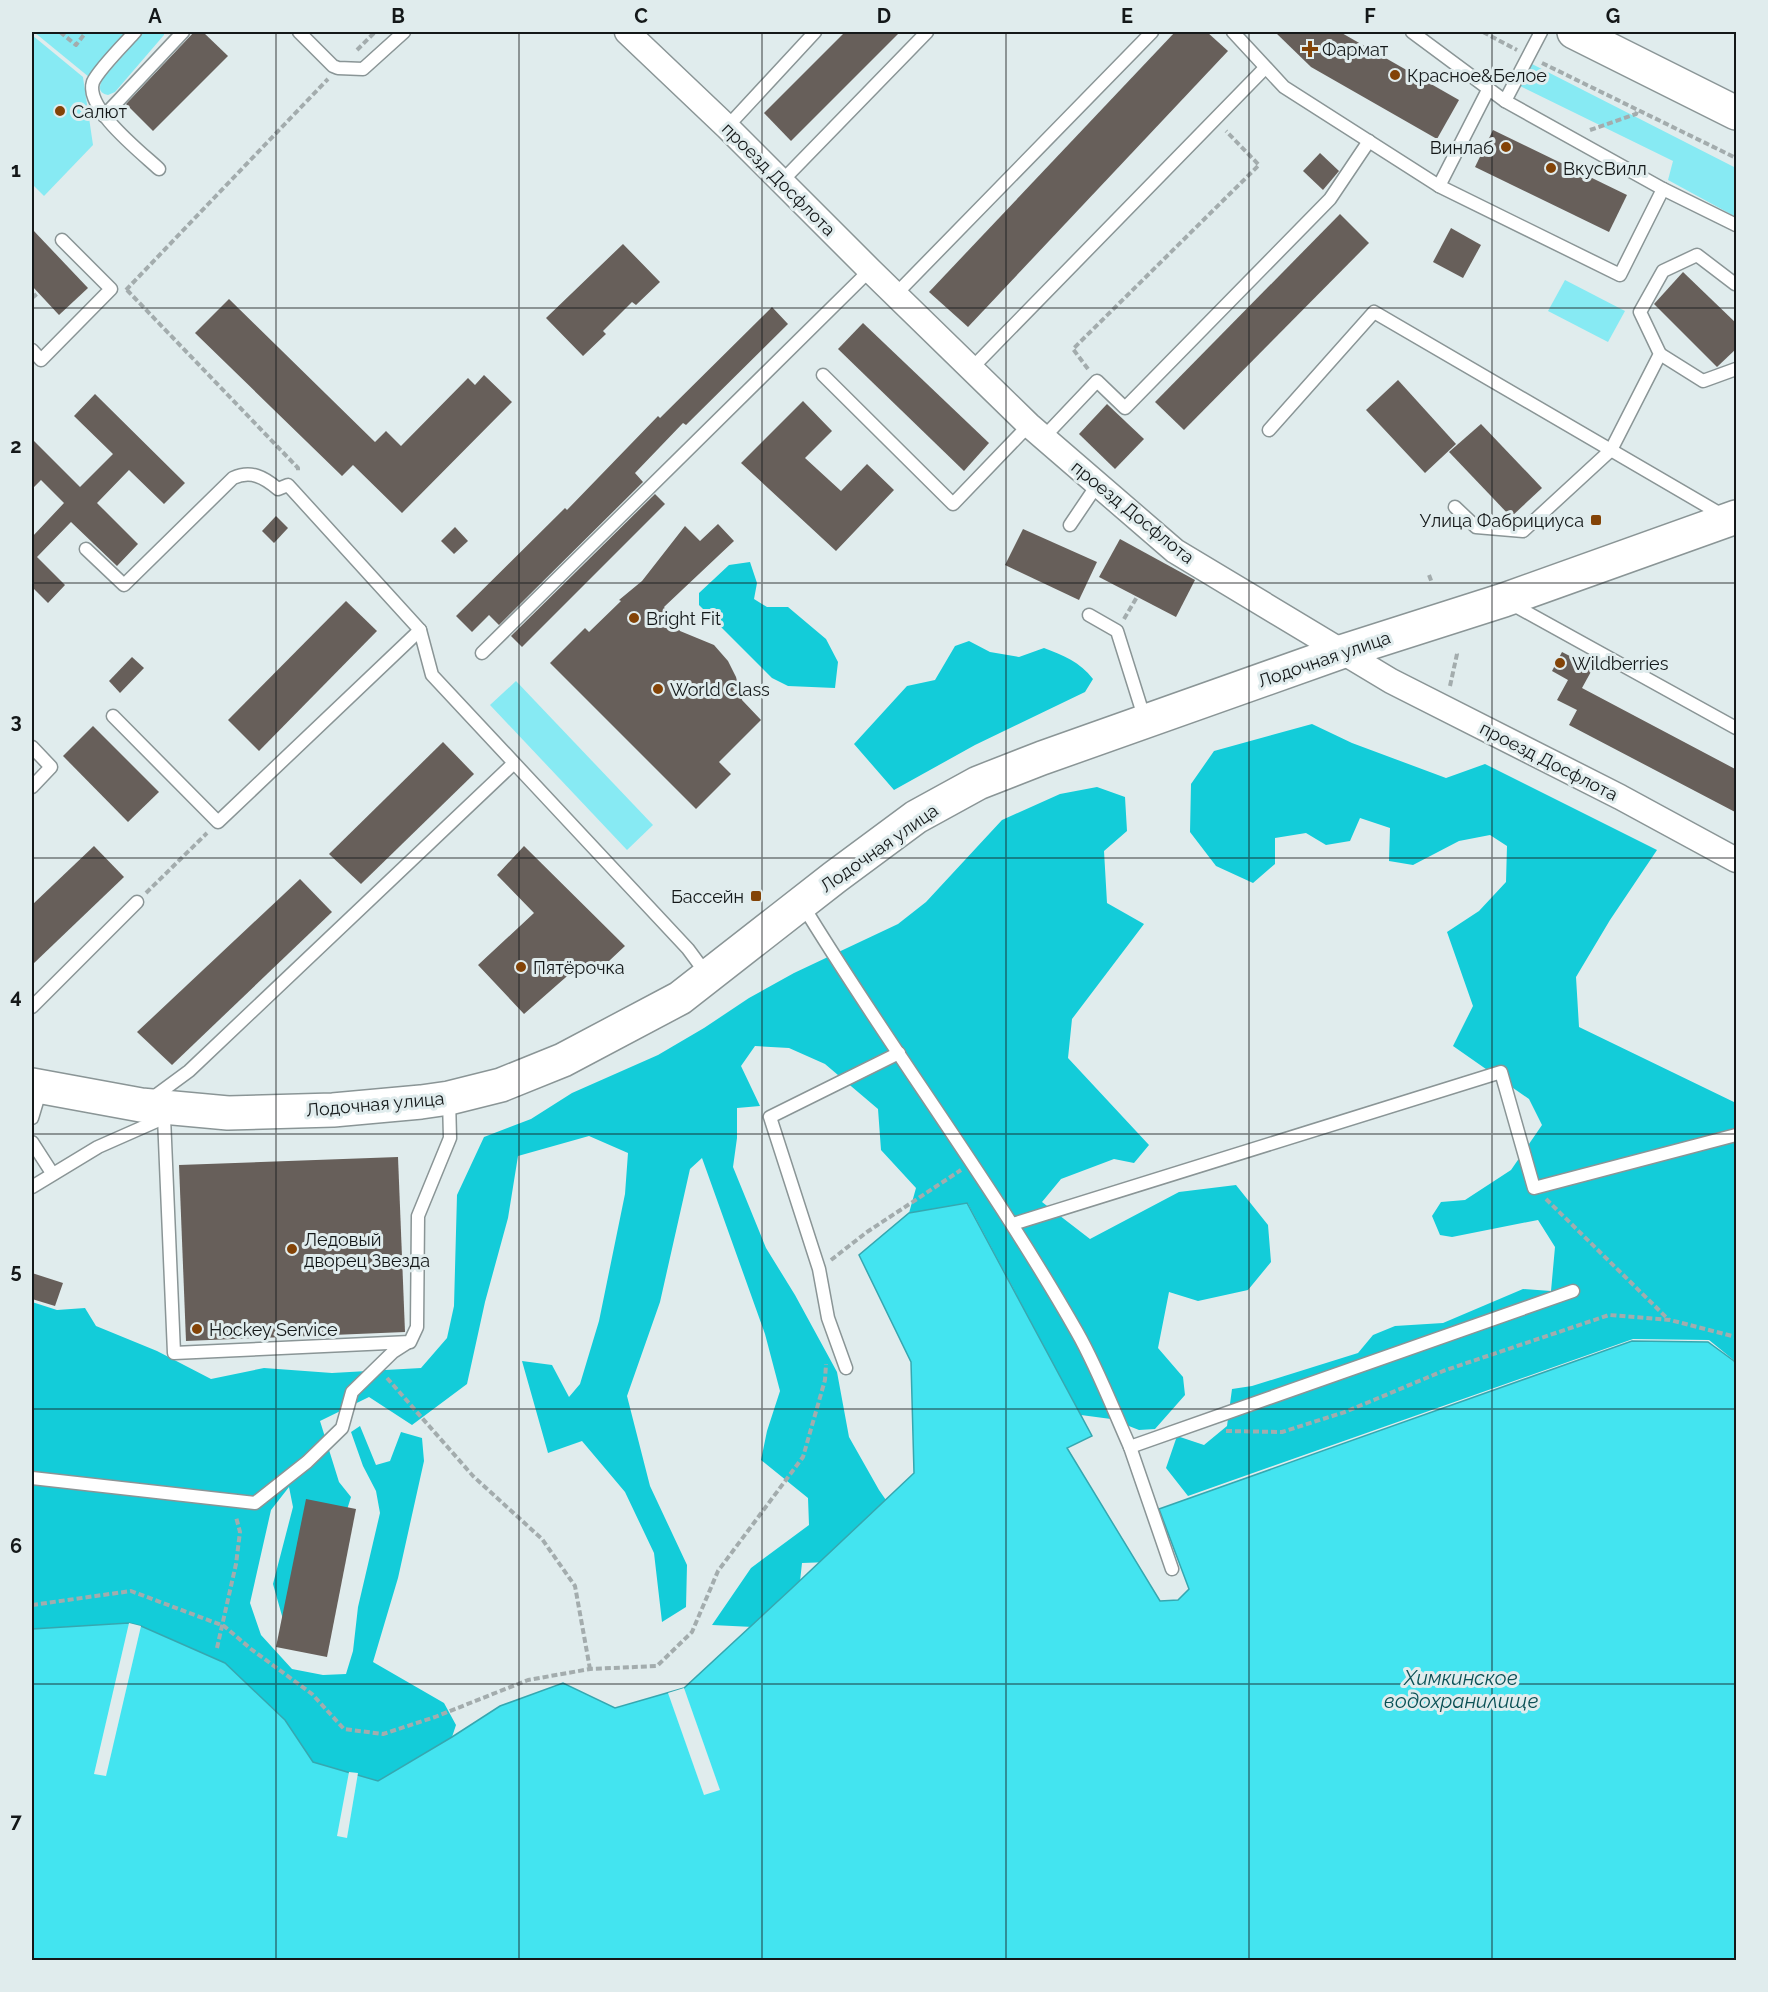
<svg xmlns="http://www.w3.org/2000/svg" width="1768" height="1992" viewBox="0 0 1768 1992" font-family="Raleway,sans-serif">
	<style>
		.green { fill: #87eaf3 }
		.forest { fill: #13ccd9 }
		.water { fill: #43e4f0; stroke: #35a7b0; stroke-width: 1.5 }
		.pier { fill: #e0eced }
		.building { fill: #675f5a }
		.lines { fill: none; stroke-linecap: round; stroke-linejoin: round }
		.lane-casing { stroke: #8a9596; stroke-width: 15 }
		.street-casing { stroke: #8a9596; stroke-width: 27 }
		.secondary-casing { stroke: #8a9596; stroke-width: 36 }
		.path { stroke: #a3acad; stroke-width: 4; stroke-dasharray: 6 3; stroke-linecap: butt }
		.lane { stroke: #fff; stroke-width: 12 }
		.street { stroke: #fff; stroke-width: 24 }
		.secondary { stroke: #fff; stroke-width: 33 }
		.grid { fill: none; stroke: #141819; stroke-width: 1.5; stroke-opacity: 0.55 }
		.poi-dot { fill: #834307; stroke: #e0eced; stroke-width: 2 }
		.labels { text-anchor: middle; dominant-baseline: central; stroke-width: 6; stroke-linejoin: round; paint-order: stroke }
		.poi-label { font-size: 18px; fill: #141819; stroke: #e0eced; text-anchor: start }
		.street-label { font-size: 18px; fill: #141819; stroke: #e0eced }
		.water-label { font-size: 20px; font-style: italic; fill: #0a5055; stroke: #e0eced }
		.neatline { fill: none; stroke: #141819; stroke-width: 2 }
		.grid-label { font-size: 20px; text-anchor: middle; font-weight: bold; fill: #141819 }
	</style>
	<rect width="100%" height="100%" fill="#e0eced"/>
	<g class="green">
		<polygon points="34,32 127,32 89,77"/>
		<path d="M144,32H164V35L115,92L108,95C97,93 99,85 104,77Z"/>
		<polygon points="32,35 83,77 93,145 44,196 32,184"/>
		<polygon points="1532,64 1736,168 1736,217 1668,180 1673,161 1520,86"/>
		<polygon points="1565,280 1625,311 1608,342 1548,311"/>
		<polygon points="516,681 653,825 627,850 490,705"/>
	</g>
	<g class="forest">
		<polygon points="750,562 757,583 754,599 767,607 788,607 826,639 838,662 835,688 788,686 772,678 699,605 699,593 729,565"/>
		<path d="M969,641L990,652L1019,657L1044,648C1063,655 1080,662 1093,679L1085,692L975,745L894,790L854,744L907,686L935,680L955,646Z"/>
		<polygon points="1312,724 1352,743 1446,778 1485,764 1657,850 1610,920 1576,977 1579,1027 1736,1103 1736,1362 1709,1340 1633,1339 1188,1496 1166,1468 1177,1436 1204,1445 1227,1426 1232,1389 1252,1386 1358,1353 1373,1335 1395,1326 1443,1323 1523,1289 1551,1291 1555,1247 1538,1220 1452,1237 1440,1235 1432,1216 1441,1202 1465,1200 1511,1170 1542,1125 1529,1099 1453,1046 1473,1006 1447,932 1479,911 1506,882 1507,846 1490,835 1459,841 1413,865 1389,861 1390,828 1360,818 1350,841 1326,845 1306,833 1275,838 1275,864 1253,883 1216,866 1190,832 1191,784 1214,751"/>
		<polygon points="1097,787 1125,797 1127,831 1104,851 1107,903 1144,924 1072,1019 1068,1058 1149,1145 1134,1163 1114,1159 1061,1179 1042,1202 1090,1239 1179,1192 1236,1185 1268,1225 1271,1262 1248,1290 1198,1301 1169,1292 1158,1348 1183,1377 1185,1395 1155,1429 1139,1430 1111,1419 1081,1415 968,1204 909,1213 916,1188 881,1150 878,1109 825,1064 789,1048 755,1046 741,1066 760,1106 737,1108 737,1138 733,1167 766,1248 795,1295 837,1372 849,1437 879,1490 897,1516 830,1562 802,1563 798,1600 753,1627 712,1625 751,1568 809,1525 808,1498 761,1460 767,1431 780,1391 765,1334 702,1158 690,1169 660,1302 627,1396 650,1486 687,1565 686,1607 662,1622 654,1553 625,1492 582,1441 548,1453 522,1361 552,1365 569,1397 580,1384 599,1321 625,1194 628,1153 589,1136 518,1156 508,1218 485,1302 467,1384 412,1425 369,1397 320,1421 339,1482 351,1497 346,1513 286,1630 273,1584 293,1507 289,1487 271,1510 250,1603 261,1635 292,1669 323,1675 346,1674 353,1651 358,1607 380,1513 376,1491 363,1466 351,1432 360,1426 376,1465 390,1461 401,1432 422,1438 424,1461 398,1578 373,1662 444,1703 456,1725 452,1737 378,1781 313,1762 285,1720 225,1663 141,1626 129,1623 32,1629 32,1302 57,1310 85,1308 96,1326 157,1351 211,1379 264,1368 332,1373 421,1368 447,1338 454,1306 457,1195 484,1137 531,1119 572,1093 658,1055 704,1028 749,998 794,973 898,924 926,902 1002,820 1060,794"/>
	</g>
	<polygon class="water" points="967,1203 1092,1436 1067,1448 1160,1601 1178,1600 1189,1589 1159,1509 1632,1341 1708,1342 1734,1361 1736,1365 1736,1960 32,1960 32,1629 129,1623 141,1626 225,1663 285,1720 313,1762 378,1781 452,1737 500,1706 563,1683 615,1708 684,1688 791,1589 914,1473 911,1362 859,1255 909,1213"/>
	<g class="pier">
		<polygon points="129,1623 141,1626 106,1776 94,1774"/>
		<polygon points="684,1688 720,1790 704,1795 668,1693"/>
		<polygon points="349,1772 358,1773 347,1838 337,1836"/>
	</g>
	<g class="building">
		<polygon points="194,32 203,32 228,56 153,131 126,104"/>
		<polygon points="845,32 900,32 791,141 764,113"/>
		<polygon points="1175,32 1207,32 1228,51 968,327 929,292"/>
		<polygon points="1275,32 1340,32 1459,100 1437,139 1311,67"/>
		<polygon points="1493,130 1627,195 1609,232 1475,167"/>
		<polygon points="1320,153 1339,171 1323,190 1303,171"/>
		<polygon points="1340,214 1369,243 1184,430 1155,402"/>
		<polygon points="1451,228 1481,245 1463,278 1433,262"/>
		<polygon points="32,229 88,288 59,315 32,286"/>
		<polygon points="623,244 660,282 636,305 632,302 603,331 606,334 583,356 546,318"/>
		<polygon points="1683,272 1737,324 1737,348 1717,367 1654,304"/>
		<polygon points="229,299 375,442 386,431 401,446 468,378 475,385 484,375 512,402 402,513 353,465 342,476 195,333"/>
		<polygon points="772,307 788,324 686,425 683,423 635,473 643,482 499,625 489,615 472,632 456,616 565,508 567,510 658,416 660,418"/>
		<polygon points="863,323 989,443 964,471 838,349"/>
		<polygon points="1398,380 1456,444 1425,473 1366,410"/>
		<polygon points="95,394 185,483 164,504 129,470 97,503 138,544 117,566 71,522 37,557 65,585 48,603 32,587 32,537 64,503 41,480 32,489 32,439 80,487 113,454 74,416"/>
		<polygon points="803,401 832,431 805,458 841,491 867,464 894,490 836,551 741,463"/>
		<polygon points="1107,404 1144,439 1115,469 1079,434"/>
		<polygon points="1481,424 1542,488 1511,517 1449,452"/>
		<polygon points="655,494 665,504 522,647 511,636"/>
		<polygon points="276,516 288,528 274,543 262,531"/>
		<polygon points="718,524 734,541 664,607 680,631 714,645 728,661 736,677 742,700 761,720 719,762 731,774 696,809 550,663 585,628 589,632 621,601 619,600 642,581 685,526 700,541"/>
		<polygon points="455,527 468,541 454,554 441,541"/>
		<polygon points="1023,529 1097,562 1079,600 1005,565"/>
		<polygon points="1120,539 1195,580 1176,617 1099,577"/>
		<polygon points="346,601 377,631 259,751 228,720"/>
		<polygon points="1562,652 1593,668 1582,688 1737,770 1737,813 1569,725 1577,710 1557,700 1568,680 1552,671"/>
		<polygon points="132,657 144,668 120,693 109,681"/>
		<polygon points="93,726 159,792 128,822 63,756"/>
		<polygon points="443,742 474,774 361,884 329,854"/>
		<polygon points="94,846 124,877 32,965 32,905"/>
		<polygon points="524,846 625,946 594,975 582,963 524,1014 478,965 534,913 497,875"/>
		<polygon points="300,879 332,912 172,1065 137,1032"/>
		<polygon points="398,1157 405,1332 186,1341 179,1165"/>
		<polygon points="32,1273 63,1283 55,1306 32,1299"/>
		<polygon points="306,1499 356,1509 327,1657 276,1647"/>
	</g>
	<g class="lines">
		<g class="lane-casing">
			<g id="lane">
				<path d="M135,32C125,43 98,70 93,82C84,108 142,153 159,169"/>
				<polyline points="299,32 333,66 338,68 363,69 404,32"/>
				<polyline points="1233,32 1284,87 1439,186 1488,90"/>
				<polyline points="1412,32 1505,101 1663,189 1736,225"/>
				<polyline points="1505,101 1541,32"/>
				<polyline points="104,116 183,32"/>
				<polyline points="727,127 815,32"/>
				<polyline points="782,181 927,32"/>
				<polyline points="1439,186 1620,275 1663,189"/>
				<polyline points="895,295 1152,32"/>
				<polyline points="32,350 41,360 111,289 62,240"/>
				<polyline points="1660,354 1703,381 1736,369"/>
				<polyline points="971,369 1265,68"/>
				<polyline points="823,375 953,504 1029,425"/>
				<polyline points="1269,430 1374,312 1724,516"/>
				<polyline points="1043,438 1097,381 1125,408 1330,199 1369,141"/>
				<polyline points="1455,507 1476,527 1523,531 1611,450 1660,354 1640,312 1663,271 1697,255 1735,284 1736,283"/>
				<polyline points="1070,525 1097,485"/>
				<path d="M86,549L124,585L233,478C251,470 264,477 278,489L288,485L420,630L432,675L688,949L708,976"/>
				<polyline points="1510,603 1736,728"/>
				<polyline points="1089,615 1117,631 1145,720"/>
				<polyline points="482,653 870,270"/>
				<polyline points="113,716 218,822 420,630"/>
				<polyline points="32,747 51,767 32,787"/>
				<path d="M802,904C890,1049 993,1184 1077,1332C1097,1367 1113,1409 1130,1447L1573,1291"/>
				<polyline points="32,1007 137,902"/>
				<polyline points="151,1099 189,1071 513,764"/>
				<polyline points="164,1117 174,1353 410,1342 417,1327 418,1216 450,1138 449,1099"/>
				<polyline points="32,1118 41,1088"/>
				<polyline points="32,1142 52,1173"/>
				<polyline points="32,1187 98,1147 166,1117"/>
				<polyline points="1013,1224 1501,1072 1534,1188 1736,1135"/>
				<polyline points="846,1368 828,1318 819,1269 770,1117 899,1053"/>
				<polyline points="1130,1447 1172,1569"/>
				<polyline points="32,1478 255,1503 307,1462 342,1428 352,1392 393,1352 407,1343"/>
			</g>
		</g>
		<g class="street-casing">
			<polyline id="street" points="627,32 727,127 870,270 1029,425 1175,551 1391,681 1620,797 1736,860"/>
		</g>
		<g class="secondary-casing">
			<g id="secondary">
				<polyline points="1574,32 1736,113"/>
				<polyline points="32,1085 141,1105 228,1113 333,1110 421,1102 449,1098 501,1085 563,1060 680,998 835,877 916,817 978,783 1042,758 1341,652 1504,600 1736,517"/>
			</g>
		</g>
		<g class="path">
			<polyline points="60,32 76,45 86,32"/>
			<polyline points="1483,32 1517,50"/>
			<polyline points="357,50 375,32"/>
			<polyline points="1542,63 1736,158"/>
			<polyline points="1590,130 1636,114 1638,109"/>
			<polyline points="126,290 328,79"/>
			<polyline points="127,290 298,468 298,472"/>
			<polyline points="32,298 38,293"/>
			<polyline points="1088,369 1073,349 1259,165 1226,131"/>
			<polyline points="1429,575 1432,583"/>
			<polyline points="1124,619 1137,597"/>
			<polyline points="1450,686 1457,654 1456,651"/>
			<polyline points="146,893 207,833"/>
			<polyline points="1546,1199 1669,1320"/>
			<polyline points="831,1260 867,1232 961,1170"/>
			<polyline points="387,1378 473,1476 542,1539 575,1586 590,1669"/>
			<polyline points="1226,1431 1282,1432 1345,1412 1443,1371 1609,1315 1670,1320 1736,1337"/>
			<polyline points="32,1605 131,1591 224,1626 251,1649 312,1694 344,1729 383,1734 435,1717 528,1680 590,1669 657,1666 692,1632 718,1571 803,1457 825,1380 826,1364"/>
			<polyline points="217,1648 236,1564 240,1532 236,1517"/>
		</g>
		<use href="#lane" class="lane"/>
		<use href="#street" class="street"/>
		<use href="#secondary" class="secondary"/>
	</g>
	<path class="grid" d="M276,32V1960M519,32V1960M762,32V1960M1006,32V1960M1249,32V1960M1492,32V1960M32,308H1736M32,583H1736M32,858H1736M32,1134H1736M32,1409H1736M32,1684H1736"/>
	<g class="poi-dot">
		<path d="M1307 40h6v6h6v6h-6v6h-6v-6h-6v-6h6z"/>
		<circle cx="1395" cy="75" r="6"/>
		<circle cx="60" cy="111" r="6"/>
		<circle cx="1506" cy="147" r="6"/>
		<circle cx="1551" cy="168" r="6"/>
		<rect x="1590" y="514" width="12" height="12" rx="3"/>
		<circle cx="634" cy="618" r="6"/>
		<circle cx="1560" cy="663" r="6"/>
		<circle cx="658" cy="689" r="6"/>
		<rect x="750" y="890" width="12" height="12" rx="3"/>
		<circle cx="521" cy="967" r="6"/>
		<circle cx="292" cy="1249" r="6"/>
		<circle cx="197" cy="1329" r="6"/>
	</g>
	<g class="labels">
		<g class="poi-label">
			<text x="1322" y="49">Фармат</text>
			<text x="1407" y="75">Красное&amp;Белое</text>
			<text x="72" y="111">Салют</text>
			<text x="1494" y="147" text-anchor="end">Винлаб</text>
			<text x="1563" y="168">ВкусВилл</text>
			<text x="1584" y="520" text-anchor="end">Улица Фабрициуса</text>
			<text x="646" y="618">Bright Fit</text>
			<text x="1572" y="663">Wildberries</text>
			<text x="670" y="689">World Class</text>
			<text x="744" y="896" text-anchor="end">Бассейн</text>
			<text x="533" y="967">Пятёрочка</text>
			<text x="304" y="1239">Ледовый<tspan x="304" dy="21">дворец Звезда</tspan></text>
			<text x="209" y="1329">Hockey Service</text>
		</g>
		<g class="street-label">
			<text transform="translate(779 179) rotate(45)">проезд Досфлота</text>
			<text transform="translate(1133 512) rotate(39)">проезд Досфлота</text>
			<text transform="translate(1324 659) rotate(-19)">Лодочная улица</text>
			<text transform="translate(1549 761) rotate(27)">проезд Досфлота</text>
			<text transform="translate(879 848) rotate(-35)">Лодочная улица</text>
			<text transform="translate(375 1104) rotate(-5)">Лодочная улица</text>
		</g>
		<g class="water-label">
			<text x="1461" y="1678">Химкинское<tspan x="1461" dy="23">водохранилище</tspan></text>
		</g>
	</g>
	<rect width="1768" height="1992" fill="none" stroke="#e0eced" stroke-width="66"/>
	<rect x="33" y="33" width="1702" height="1926" class="neatline"/>
	<g class="grid-label">
		<text x="155" y="23">A</text>
		<text x="398" y="23">B</text>
		<text x="641" y="23">C</text>
		<text x="884" y="23">D</text>
		<text x="1127" y="23">E</text>
		<text x="1370" y="23">F</text>
		<text x="1613" y="23">G</text>
		<text x="16" y="177">1</text>
		<text x="16" y="453">2</text>
		<text x="16" y="728">3</text>
		<text x="16" y="1003">4</text>
		<text x="16" y="1278">5</text>
		<text x="16" y="1553">6</text>
		<text x="16" y="1828">7</text>
	</g>
</svg>
